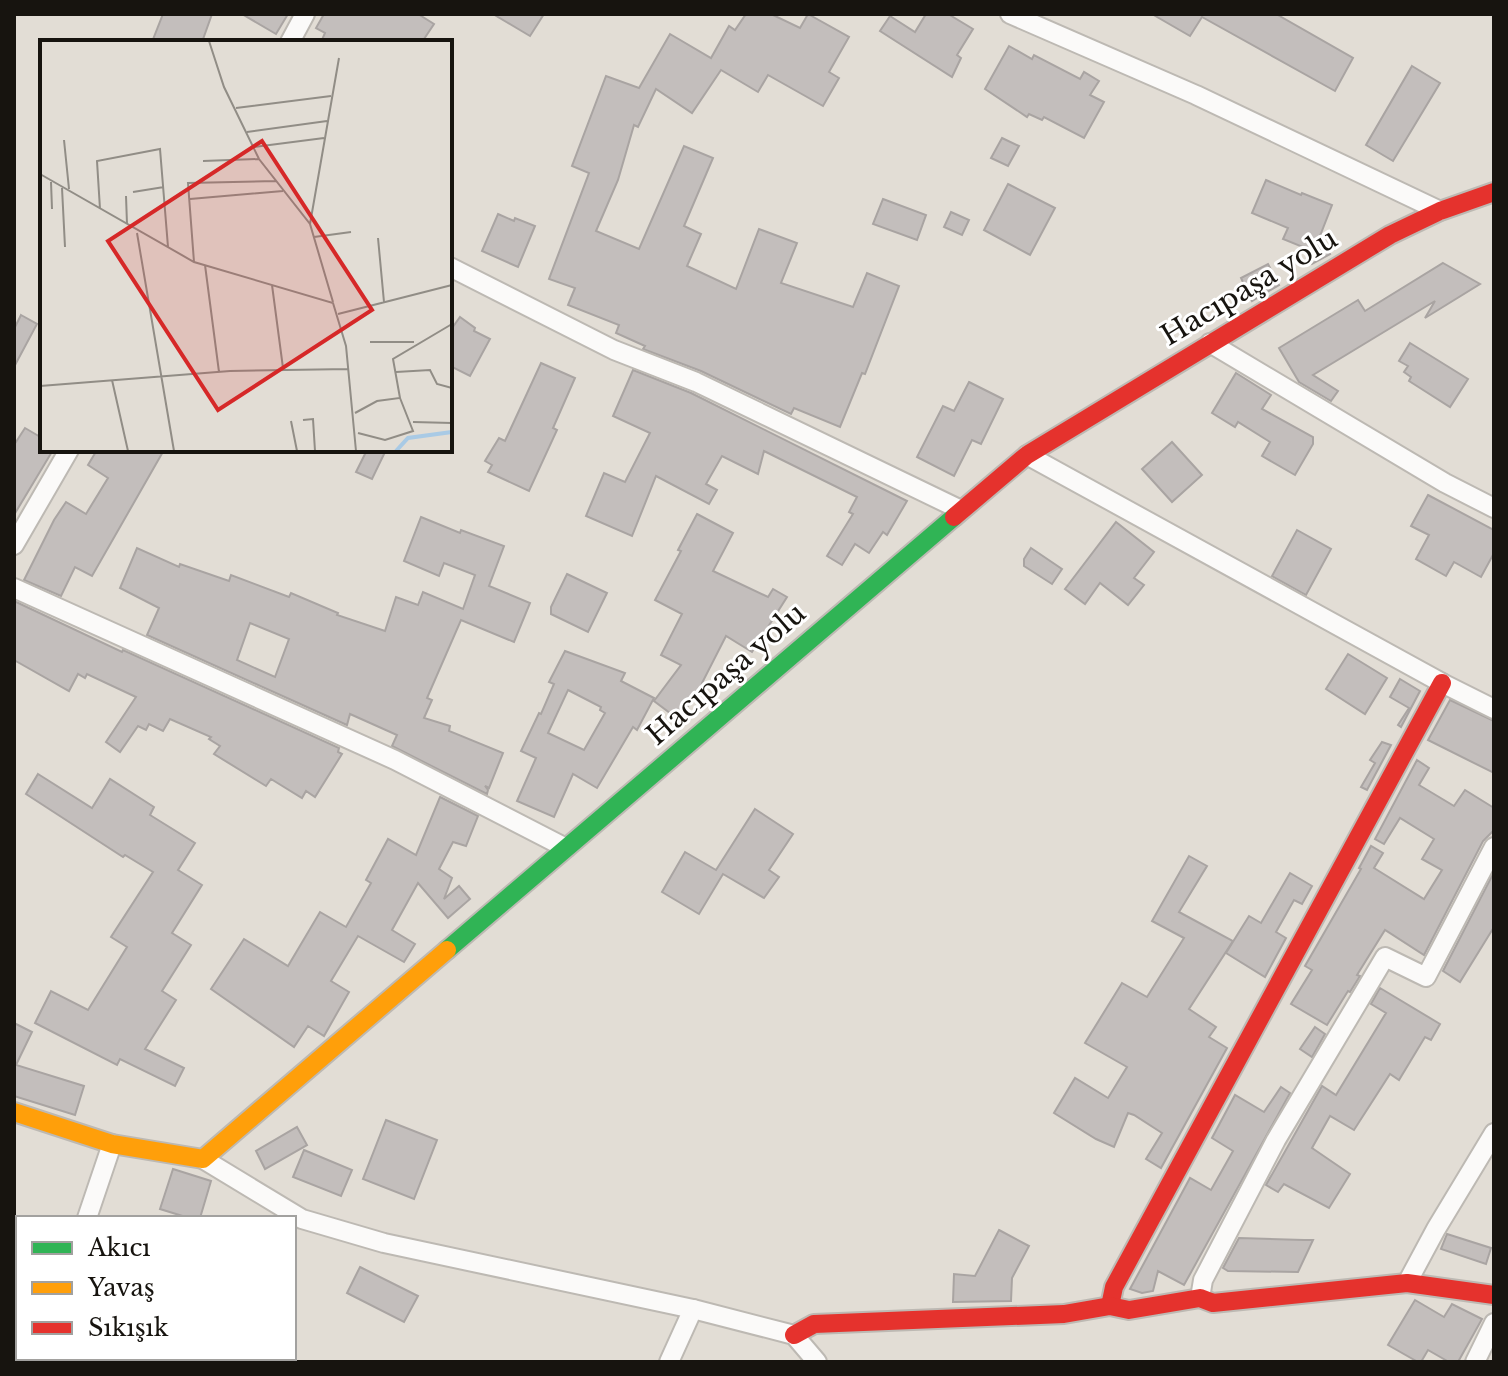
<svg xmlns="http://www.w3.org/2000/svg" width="1508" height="1376" viewBox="0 0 1508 1376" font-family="'Libre Baskerville',serif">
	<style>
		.building { fill: #c3bebc; stroke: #a9a4a2; stroke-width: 2; fill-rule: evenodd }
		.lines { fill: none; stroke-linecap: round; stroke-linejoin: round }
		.street-casing { stroke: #bdb9b3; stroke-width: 22 }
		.fast-casing { stroke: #bdb9b3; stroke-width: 22 }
		.slow-casing { stroke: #bdb9b3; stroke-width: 22 }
		.jam-casing { stroke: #bdb9b3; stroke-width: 22 }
		.street { stroke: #fbfaf9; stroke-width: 18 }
		.fast { stroke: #30b455; stroke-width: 18 }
		.slow { stroke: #ff9f0a; stroke-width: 18 }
		.jam { stroke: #e5322d; stroke-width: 18 }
		.labels { text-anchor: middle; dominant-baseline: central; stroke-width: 6; stroke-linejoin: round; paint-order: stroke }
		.street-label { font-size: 28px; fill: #17140f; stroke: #fff }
		.inset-river { fill: none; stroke: #a9cae5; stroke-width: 4 }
		.inset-road { fill: none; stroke: #918d86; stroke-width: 2 }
		.view { fill: #d62828; fill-opacity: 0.15; stroke: #d62828; stroke-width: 4 }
		.inset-edge { fill: none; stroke: #17140f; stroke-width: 4 }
	</style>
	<rect width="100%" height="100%" fill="#e2ddd5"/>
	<g class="building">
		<polygon points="163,14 212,14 202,42 152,42"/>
		<polygon points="242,14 288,14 276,34"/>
		<polygon points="324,14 418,14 434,24 422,42 321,42 325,33 316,28"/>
		<polygon points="493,14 544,14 530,36"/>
		<polygon points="746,14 771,14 800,28 808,14 849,37 829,72 839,78 823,106 768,75 758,92 721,70 692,113 656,89 638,127 634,125 618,180 596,231 639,249 684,146 713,158 684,226 701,234 687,266 736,289 759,229 797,243 781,283 853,307 867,273 899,286 865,374 862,373 840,427 794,408 791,414 701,371 643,349 645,346 616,333 619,325 568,305 575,288 549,279 589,173 572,166 606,76 639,88 670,34 711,58 729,26 735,30"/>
		<polygon points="926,14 948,14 973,29 957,55 961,58 952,77 880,31 890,16 915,32"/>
		<polygon points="1152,14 1276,14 1353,58 1335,91 1202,17 1190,36"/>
		<polygon points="1009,46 1032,59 1034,55 1080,79 1084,72 1099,81 1090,95 1104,102 1084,138 1044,117 1042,120 1029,114 1027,117 985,89"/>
		<polygon points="1412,66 1440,83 1393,161 1366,145"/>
		<polygon points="1002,138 1019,146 1008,166 991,158"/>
		<polygon points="1266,180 1301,195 1302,193 1332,205 1320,236 1330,254 1312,264 1303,247 1283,239 1288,228 1252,213"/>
		<polygon points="1008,184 1055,208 1030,255 984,230"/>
		<polygon points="883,199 926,215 917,240 873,224"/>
		<polygon points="951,212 969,220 962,235 944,227"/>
		<polygon points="498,214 514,221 515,218 535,226 518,267 482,251"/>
		<polygon points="1443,263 1480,284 1425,318 1435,301 1313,375 1338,391 1331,401 1299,382 1279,348 1358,300 1365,311"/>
		<polygon points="1268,264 1279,285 1252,301 1241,278"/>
		<polygon points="21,315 37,324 14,367 14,329"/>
		<polygon points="460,317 475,328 474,331 490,339 470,376 450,366 450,331"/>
		<polygon points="1410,343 1468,379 1450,407 1409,381 1411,377 1404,372 1408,366 1399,361"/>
		<polygon points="541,363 575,378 553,428 557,430 529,491 488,472 492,465 485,461 499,438 505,441"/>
		<polygon points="633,370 691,393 907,501 887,535 883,532 869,553 855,544 842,565 827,556 853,514 849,512 857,497 764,451 758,474 722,456 706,484 717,490 709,504 656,476 632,536 586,516 604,473 625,482 650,433 613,416"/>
		<polygon points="1236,373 1271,395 1262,409 1313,437 1313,444 1295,475 1262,456 1270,442 1238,422 1235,427 1212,413"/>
		<polygon points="969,382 1003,399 981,444 972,440 954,476 917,457 943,406 954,411"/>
		<polygon points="25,428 42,438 42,450 53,450 14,515 14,445"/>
		<polygon points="1172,442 1202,475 1172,502 1142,469"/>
		<polygon points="97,450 164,450 92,576 75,567 61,596 24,580 54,520 66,502 86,514 108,478 88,465"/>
		<polygon points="367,450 386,450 372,479 356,472"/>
		<polygon points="1428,495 1494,530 1494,553 1481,577 1454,562 1446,576 1416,559 1429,535 1411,526"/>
		<polygon points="697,514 733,533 713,571 768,597 773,589 787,597 752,652 726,636 702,683 704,684 678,719 654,701 681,665 661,655 682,614 655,600 681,551 678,550"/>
		<path d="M421,517L460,533L461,530L504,546L489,586L530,603L514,642L461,620L427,698L432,700L424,718L450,726L449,731L503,753L489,788L485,786L488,790L487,794L392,746L397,735L350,714L347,725L147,635L159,608L120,588L137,548L179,567L180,564L229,581L231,575L289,597L291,593L338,613L337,615L385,631L396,597L418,605L423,592L463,609L475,575L444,563L439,576L404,561ZM250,623L289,639L275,677L237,660Z"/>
		<polygon points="1116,522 1154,552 1134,578 1144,585 1128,605 1100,583 1085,604 1065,589"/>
		<polygon points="1297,530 1331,549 1306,595 1272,576"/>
		<polygon points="1031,548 1062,569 1052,584 1024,566 1024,559"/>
		<polygon points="567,574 607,593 588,632 551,614 551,607"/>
		<polygon points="14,601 122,652 123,650 339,748 338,752 342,754 315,797 306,791 302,798 271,779 266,786 214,754 220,746 209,739 211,737 170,719 163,731 149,724 146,730 138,726 120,752 106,742 136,697 87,674 85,678 78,674 69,691 14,660"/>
		<path d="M565,651L625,673L621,681L654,698L637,730L633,727L597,788L573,774L554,817L517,801L536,758L521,751L539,713L541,714L554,684L549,682ZM568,690L601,707L600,710L605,713L584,750L548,733Z"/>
		<polygon points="1348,654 1387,678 1365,714 1326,689"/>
		<polygon points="1400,679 1420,691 1401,727 1398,725 1409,708 1390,697"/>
		<polygon points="1450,700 1494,721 1494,773 1428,740"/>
		<polygon points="1382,742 1391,745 1367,790 1361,787 1375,763 1370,760"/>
		<polygon points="1417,760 1429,768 1419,785 1454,806 1465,790 1494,808 1494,830 1483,841 1424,955 1385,930 1357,975 1360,976 1350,992 1348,991 1327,1025 1291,1004 1312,970 1305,966 1361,869 1359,868 1371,846 1383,853 1374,868 1424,899 1442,870 1422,859 1434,839 1400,818 1384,844 1375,839"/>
		<polygon points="38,774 92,808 110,779 154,807 150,815 195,843 178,870 202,885 172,933 191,945 162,991 176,1000 145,1049 184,1068 175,1086 120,1059 117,1065 35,1023 51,991 88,1010 127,947 111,937 153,872 125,855 123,857 26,794"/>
		<polygon points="440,797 478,816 466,846 453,842 439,869 452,878 444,899 459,886 470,899 448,918 418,883 392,930 415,944 404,962 358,936 331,981 349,992 324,1036 308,1026 294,1047 211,989 244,939 288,966 320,912 346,927 371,883 366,880 388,839 416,855"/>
		<polygon points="755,809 793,834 769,870 779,877 764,898 723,874 699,914 662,892 685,852 716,870"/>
		<polygon points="1189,856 1207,866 1179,912 1233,941 1189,1009 1216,1027 1209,1037 1227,1048 1161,1168 1146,1159 1162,1133 1134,1115 1128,1113 1114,1147 1096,1139 1054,1113 1075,1078 1108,1098 1127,1067 1085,1043 1122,983 1147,997 1184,938 1152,921"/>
		<polygon points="1290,873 1312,886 1302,904 1294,900 1276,932 1286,938 1265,977 1226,953 1249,916 1261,923"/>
		<polygon points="1493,874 1494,927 1460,982 1443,971"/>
		<polygon points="1380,988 1440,1024 1431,1040 1425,1037 1399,1080 1390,1074 1354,1130 1330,1116 1312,1148 1350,1174 1329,1208 1284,1184 1278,1192 1266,1185 1322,1086 1336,1095 1386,1013 1371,1004"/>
		<polygon points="14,1023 32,1032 16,1065 84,1086 75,1115 14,1096"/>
		<polygon points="1315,1027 1325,1034 1312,1057 1300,1049"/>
		<polygon points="1281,1087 1290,1093 1184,1285 1158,1271 1153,1291 1142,1293 1130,1289 1190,1178 1211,1190 1233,1151 1212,1138 1235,1095 1264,1112"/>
		<polygon points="386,1120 437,1140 414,1199 363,1179"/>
		<polygon points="297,1127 307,1145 265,1169 256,1151"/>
		<polygon points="304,1150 352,1170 341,1196 293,1177"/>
		<polygon points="173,1169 211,1181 200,1218 189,1218 160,1209"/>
		<polygon points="999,1230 1029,1246 1012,1278 1011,1301 953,1302 954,1274 975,1276"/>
		<polygon points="1447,1234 1491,1248 1486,1264 1441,1249"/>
		<polygon points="1239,1238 1304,1240 1313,1240 1298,1272 1228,1271 1223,1268"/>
		<polygon points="360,1267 418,1296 404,1322 347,1293"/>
		<polygon points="1415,1300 1444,1317 1452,1304 1482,1319 1458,1362 1449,1362 1428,1350 1421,1362 1418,1362 1388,1345"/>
	</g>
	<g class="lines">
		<g class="street-casing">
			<g id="street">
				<polyline points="1010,14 1196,95 1440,211"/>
				<polyline points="290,42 305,14"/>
				<polyline points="450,267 614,350 696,382 961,510"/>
				<polyline points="1210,343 1445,483 1494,508"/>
				<polyline points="1027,455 1442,683 1494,709"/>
				<polyline points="14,545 69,450"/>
				<polyline points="14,588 395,760 566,848"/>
				<polyline points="203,1159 302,1219 384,1243 693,1309 794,1335 817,1362"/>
				<polyline points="87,1218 112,1144"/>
				<polyline points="1407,1283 1436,1229 1494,1133"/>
				<polyline points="1200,1298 1203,1280 1276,1140 1385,957 1426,977 1494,847"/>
				<polyline points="38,1362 40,1358"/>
				<polyline points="669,1362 693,1309"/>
				<polyline points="1475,1362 1494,1323"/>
			</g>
		</g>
		<g class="fast-casing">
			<polyline id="fast" points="447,950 954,517"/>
		</g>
		<g class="slow-casing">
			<polyline id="slow" points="14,1112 112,1144 203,1159 447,950"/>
		</g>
		<g class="jam-casing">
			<g id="jam">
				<polyline points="954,517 1027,455 1390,235 1440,211 1494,192"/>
				<polyline points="1110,1306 1114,1287 1442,683"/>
				<polyline points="794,1335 814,1324 1064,1314 1110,1306 1129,1310 1200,1298 1213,1303 1407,1283 1494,1295"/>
			</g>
		</g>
		<use href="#street" class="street"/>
		<use href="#fast" class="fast"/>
		<use href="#slow" class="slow"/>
		<use href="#jam" class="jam"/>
	</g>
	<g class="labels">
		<g class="street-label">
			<text transform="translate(1249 287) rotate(-31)">Hacıpaşa yolu</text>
			<text transform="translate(726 674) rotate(-41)">Hacıpaşa yolu</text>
		</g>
	</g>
	<g transform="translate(40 40)">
		<rect width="412" height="412" fill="#e2ddd5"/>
		<path class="inset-river" d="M356,411L368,398L412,392"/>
		<path class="inset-road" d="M169,1L184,47L219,119L270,184L293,262M196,68L291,56M207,92L287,81M24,100L29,149M214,107L284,98M163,121L219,119M0,134L154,222L293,263L306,306L316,411M11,142L12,169M22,148L25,207M93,152L124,147M86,156L87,184M150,159L243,151M60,169L57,121L120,109L128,207M270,184L299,18M97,193L134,411M274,197L311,192M338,198L344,262M154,222L148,143L236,141M165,225L179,332M232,245L243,328M298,274L412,245M330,302H374M356,332L390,330L397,344L412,348M72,340L88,411M0,346L190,331L309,329M315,373L337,361L360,358L353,319L412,284M263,380L273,379L275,411M251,381L257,411M373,382L412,383M318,393L345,400L373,391L360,358"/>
		<path class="view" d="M222,101L332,270L178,370L68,201Z"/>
		<rect width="412" height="412" class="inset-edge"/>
	</g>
	<rect width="1508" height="1376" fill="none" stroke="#17140f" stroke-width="32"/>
	<rect x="16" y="1216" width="280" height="144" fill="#ffffff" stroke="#a2a19f" stroke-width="2"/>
	<rect x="32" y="1242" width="40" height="12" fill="#30b455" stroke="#a2a19f" stroke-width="2"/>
	<text x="88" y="1256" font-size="24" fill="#17140f">Akıcı</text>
	<rect x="32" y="1282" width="40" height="12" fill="#ff9f0a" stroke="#a2a19f" stroke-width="2"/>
	<text x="88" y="1296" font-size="24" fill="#17140f">Yavaş</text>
	<rect x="32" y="1322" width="40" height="12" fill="#e5322d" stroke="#a2a19f" stroke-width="2"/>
	<text x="88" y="1336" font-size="24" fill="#17140f">Sıkışık</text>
</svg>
